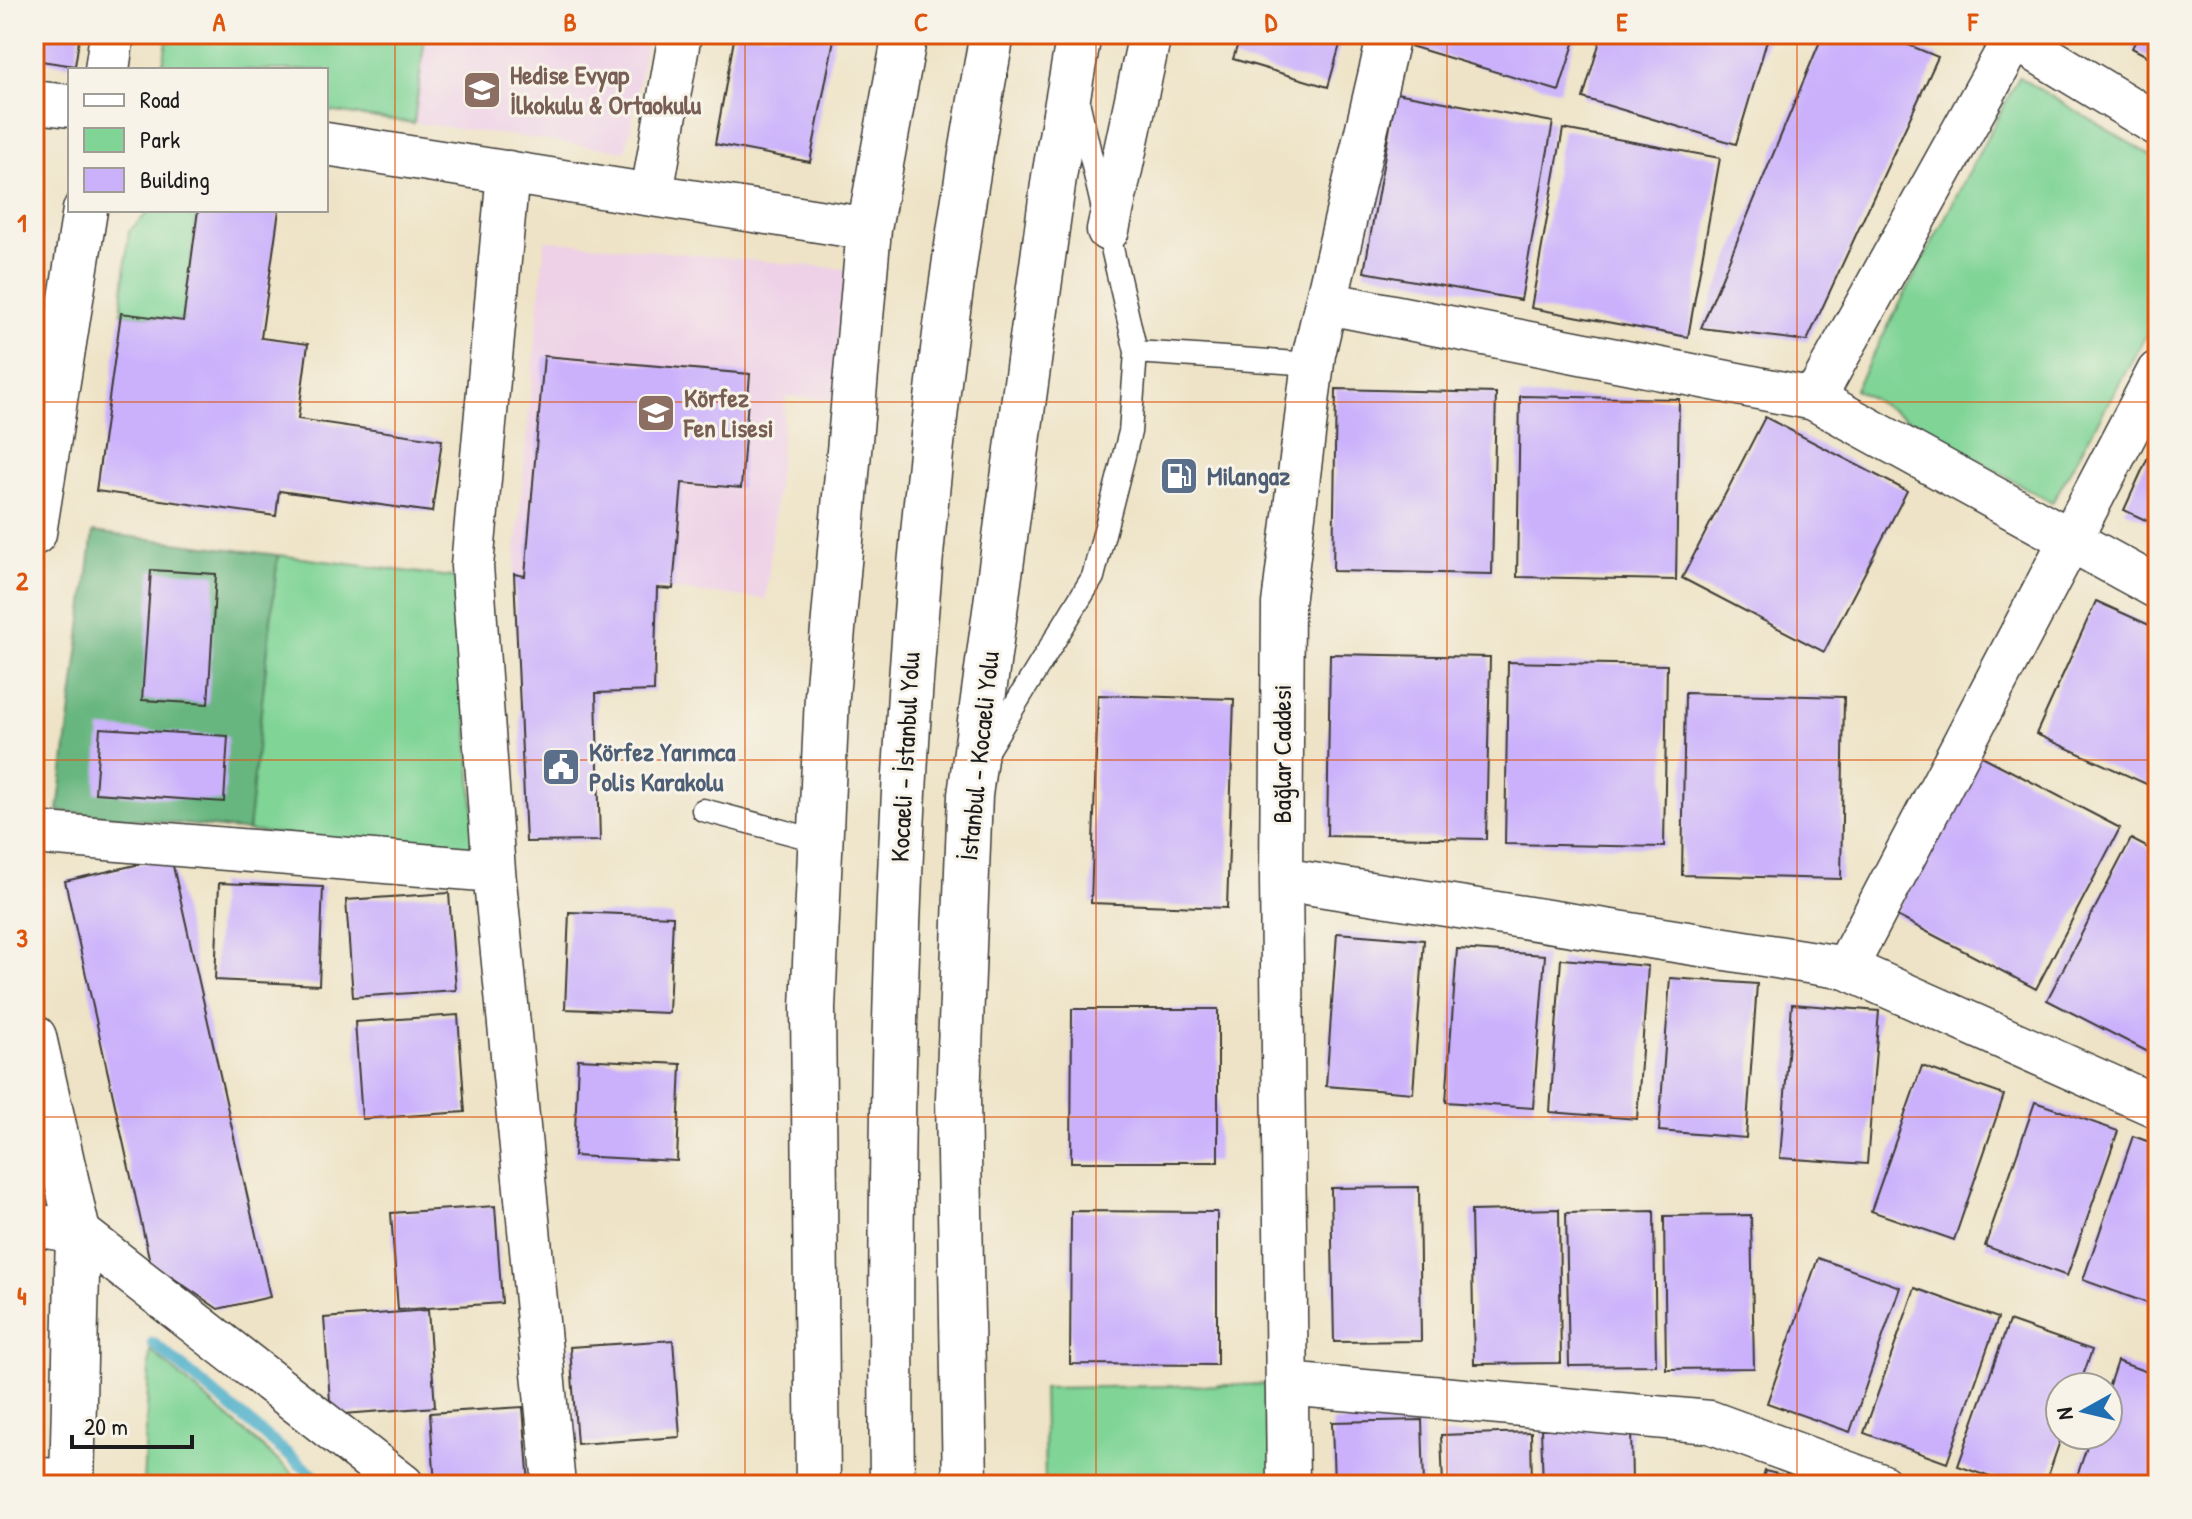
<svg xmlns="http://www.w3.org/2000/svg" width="2192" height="1519" viewBox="0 0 2192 1519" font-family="'Patrick Hand',sans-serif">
  <rect width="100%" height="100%" fill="#f7f3e8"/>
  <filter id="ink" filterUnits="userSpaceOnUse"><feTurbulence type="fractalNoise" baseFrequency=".0125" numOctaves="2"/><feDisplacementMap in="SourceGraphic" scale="16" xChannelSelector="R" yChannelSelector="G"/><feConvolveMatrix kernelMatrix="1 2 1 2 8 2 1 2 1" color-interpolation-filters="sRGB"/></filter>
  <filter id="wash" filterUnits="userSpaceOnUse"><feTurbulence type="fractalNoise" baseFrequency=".006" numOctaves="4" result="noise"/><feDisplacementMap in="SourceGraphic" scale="32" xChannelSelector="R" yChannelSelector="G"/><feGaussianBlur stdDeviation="1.8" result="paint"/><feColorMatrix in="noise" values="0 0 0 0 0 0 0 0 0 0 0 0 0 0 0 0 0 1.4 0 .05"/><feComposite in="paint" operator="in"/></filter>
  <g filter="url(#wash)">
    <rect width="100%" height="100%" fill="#eee3c6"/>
    <path fill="#eed0e7" d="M168,34H648L626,151L326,111V70H162Z
      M545,240L852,270L839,400L786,396L766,599L514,574Z"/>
    <path fill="#7fd496" stroke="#4e7859" stroke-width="2" d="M168,34L425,36L414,123L326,111V70H162Z
      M2019,77L2158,160V314L2052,503L1855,389Z
      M151,210H198L183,321L121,313L129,231Z
      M278,555L458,578L476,852L248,831Z
      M150,1350L306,1485H143Z
      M1287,1384L1288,1485H1045L1043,1388Z"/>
    <path fill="#67b67f" stroke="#42694e" stroke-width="2" d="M93,532L278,555L248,831L58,811Z"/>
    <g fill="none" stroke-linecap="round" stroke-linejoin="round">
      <path stroke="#49aec9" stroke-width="12" d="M153,1343L325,1485"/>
    </g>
    <g id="blocks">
      <path fill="#cbb1fc" d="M34,34H80L75,66L34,60Z
        M735,34H835L810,162L715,144Z
        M1241,34H1343L1328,87L1233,59Z
        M1410,34H1577L1559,91L1407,45Z
        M1602,34H1769L1736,144L1583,98Z
        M1823,34H1882L1938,57L1807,341L1701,328Z
        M2139,34H2158V62L2132,48Z
        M1396,93L1553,122L1521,300L1364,272Z
        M1563,129L1720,158L1688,337L1531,308Z
        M198,210H279L261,338L308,344L298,419L442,440L432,512L279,491L276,516L96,491L121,313L183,321Z
        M544,356L750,374L741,488L682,483L673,589L657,588L654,691L596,693L600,841L526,842L514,574L525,576Z
        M1336,389L1496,393L1492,574L1333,571Z
        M1520,396L1679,399L1676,580L1517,577Z
        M1765,417L1907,491L1824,652L1682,578Z
        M2158,435V526L2124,510Z
        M151,570L216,574L208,704L142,700Z
        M2096,601L2158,629V782L2155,788L2036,734Z
        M1330,654L1490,657L1486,839L1327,836Z
        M1508,662L1667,665L1664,847L1505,844Z
        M1685,693L1844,697L1841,879L1682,875Z
        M1098,695L1234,699L1227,908L1091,903Z
        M100,728L228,736L224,802L95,793Z
        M1978,754L2120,828L2036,989L1895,915Z
        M2131,839L2158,853V1057L2047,1000Z
        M171,857L270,1297L218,1309L150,1262L65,881Z
        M219,883L323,887L319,985L215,980Z
        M449,893L456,990L353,997L346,900Z
        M569,912L673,916L669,1013L565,1009Z
        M1337,933L1424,940L1413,1093L1326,1086Z
        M1457,949L1545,955L1533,1108L1446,1102Z
        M1561,959L1648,966L1637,1119L1550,1112Z
        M1670,978L1757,984L1746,1138L1659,1131Z
        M1792,1004L1879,1011L1867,1164L1780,1158Z
        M1072,1009H1218V1162H1071Z
        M458,1015L465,1112L362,1119L355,1022Z
        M578,1059L681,1064L677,1161L574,1156Z
        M1922,1066L2004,1095L1954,1240L1871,1211Z
        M2035,1102L2118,1131L2067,1276L1985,1246Z
        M2133,1136L2158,1145V1307L2083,1280Z
        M1419,1187L1421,1341L1334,1342L1331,1188Z
        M495,1206L502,1303L398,1310L391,1213Z
        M1559,1209L1561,1363L1474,1364L1471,1211Z
        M1071,1211L1217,1212V1365L1070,1364Z
        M1654,1211L1656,1365L1569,1366L1566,1213Z
        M1751,1215L1754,1368L1666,1369L1664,1216Z
        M1818,1258L1900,1287L1850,1432L1767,1403Z
        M1915,1288L1998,1318L1947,1463L1864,1433Z
        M428,1310L435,1407L331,1415L324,1318Z
        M2009,1321L2092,1350L2079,1387H2060L2062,1435L2045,1485H2013L1958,1466Z
        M673,1340L680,1437L577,1444L570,1347Z
        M2117,1361L2158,1376V1485H2074L2091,1435H2108V1388Z
        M523,1407L529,1485H435L430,1413Z
        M1422,1420L1424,1485H1334L1332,1422Z
        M1631,1426L1632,1485H1543L1541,1429Z
        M1531,1432L1532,1485H1443L1441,1435Z
        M1765,1471L1818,1484V1485H1761Z"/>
    </g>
  </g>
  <g filter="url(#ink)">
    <use href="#blocks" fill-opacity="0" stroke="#3c3a36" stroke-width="2"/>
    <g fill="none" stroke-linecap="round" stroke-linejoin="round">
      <defs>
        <path id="service" d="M1136,352L1312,364
          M988,749L1093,577L1130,432L1136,352L1078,101
          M703,810L820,841"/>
        <path id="minor" d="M2008,34L2158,125
          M34,102L70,106
          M326,144L869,229
          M508,172L472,566L494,871L554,1485
          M652,193L680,34
          M1108,230L1150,34
          M1327,303L1814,399L2158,588
          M1814,399L2015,37
          M34,833L494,871
          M1281,879L1846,968L2158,1107
          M1846,968L2158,372
          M34,1225L78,1232L403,1485
          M1287,1384L1710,1422L1881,1485
          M34,1479L72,1480
          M1288,1485L1281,879L1283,604L1314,354L1389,34"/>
        <path id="secondary" d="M107,70L112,34
          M34,533L85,210
          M34,1037L78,1232L72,1485
          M818,1485L813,1008L827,696L869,229L905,34"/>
        <path id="trunk" d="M892,1485C887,994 901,518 992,34
          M965,1485L958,1099L970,795L1054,177L1079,34"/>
      </defs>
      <use href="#service" stroke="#3c3a36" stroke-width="25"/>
      <use href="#minor" stroke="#3c3a36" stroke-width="45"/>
      <use href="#secondary" stroke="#3c3a36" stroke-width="47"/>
      <use href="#trunk" stroke="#3c3a36" stroke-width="47"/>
      <use href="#service" stroke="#fff" stroke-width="22"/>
      <use href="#minor" stroke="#fff" stroke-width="42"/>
      <use href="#secondary" stroke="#fff" stroke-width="44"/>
      <use href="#trunk" stroke="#fff" stroke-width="44"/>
    </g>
  </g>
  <path fill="none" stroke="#de560d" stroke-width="2" stroke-opacity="0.55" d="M395,34V1485M745,34V1485M1096,34V1485M1447,34V1485M1797,34V1485M34,402H2158M34,760H2158M34,1117H2158"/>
  <defs>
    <symbol id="school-square" viewBox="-11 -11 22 22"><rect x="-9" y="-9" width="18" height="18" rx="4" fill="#8d6e63" stroke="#f7f3e8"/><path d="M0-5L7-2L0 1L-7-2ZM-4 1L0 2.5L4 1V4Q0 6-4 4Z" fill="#fff"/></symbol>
    <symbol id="fuel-square" viewBox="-11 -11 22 22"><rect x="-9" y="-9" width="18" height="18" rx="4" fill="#5c6f8a" stroke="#f7f3e8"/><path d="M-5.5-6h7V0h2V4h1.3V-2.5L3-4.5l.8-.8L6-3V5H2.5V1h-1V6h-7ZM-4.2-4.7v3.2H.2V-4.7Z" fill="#fff"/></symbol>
    <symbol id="civic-square" viewBox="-11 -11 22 22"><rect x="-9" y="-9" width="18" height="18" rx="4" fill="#5c6f8a" stroke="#f7f3e8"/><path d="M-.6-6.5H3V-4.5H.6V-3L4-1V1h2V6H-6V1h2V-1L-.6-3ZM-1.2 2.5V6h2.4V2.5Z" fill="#fff"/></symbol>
  </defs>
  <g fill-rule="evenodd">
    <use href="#school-square" x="460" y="68" width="44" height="44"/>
    <use href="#school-square" x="634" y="391" width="44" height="44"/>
    <use href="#fuel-square" x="1157" y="454" width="44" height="44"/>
    <use href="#civic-square" x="539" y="745" width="44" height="44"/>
  </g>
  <g text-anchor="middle" stroke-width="6" stroke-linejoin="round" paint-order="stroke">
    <g font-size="26" font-weight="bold" fill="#785e54" stroke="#f7f3e8" text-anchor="start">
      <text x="510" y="84">Hedise Evyap<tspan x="510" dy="30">İlkokulu &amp; Ortaokulu</tspan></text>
      <text x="684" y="407">Körfez<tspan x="684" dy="30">Fen Lisesi</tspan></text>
    </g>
    <g font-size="26" font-weight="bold" fill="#4e5e75" stroke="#f7f3e8" text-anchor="start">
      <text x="1207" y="485">Milangaz</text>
      <text x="589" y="761">Körfez Yarımca<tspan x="589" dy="30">Polis Karakolu</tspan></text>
    </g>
    <g font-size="26" fill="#1c1c1c" stroke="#f7f3e8">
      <text transform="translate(1282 754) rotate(-90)" y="9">Bağlar Caddesi</text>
      <text transform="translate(979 756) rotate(-84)" y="9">İstanbul - Kocaeli Yolu</text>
      <text transform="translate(905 757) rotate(-87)" y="9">Kocaeli - İstanbul Yolu</text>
    </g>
  </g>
  <rect width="2192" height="1519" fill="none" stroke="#f7f3e8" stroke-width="88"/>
  <rect x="68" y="68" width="260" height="144" fill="#f7f3e8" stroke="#9f9d96" stroke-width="2"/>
  <rect x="84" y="94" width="40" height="12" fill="#ffffff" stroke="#9f9d96" stroke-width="2"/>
  <text x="140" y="108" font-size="24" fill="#1c1c1c">Road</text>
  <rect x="84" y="128" width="40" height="24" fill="#7fd496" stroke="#9f9d96" stroke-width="2"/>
  <text x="140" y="148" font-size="24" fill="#1c1c1c">Park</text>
  <rect x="84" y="168" width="40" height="24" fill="#cbb1fc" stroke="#9f9d96" stroke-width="2"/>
  <text x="140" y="188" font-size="24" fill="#1c1c1c">Building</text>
  <g transform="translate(2084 1411) rotate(262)"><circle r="38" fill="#f7f3e8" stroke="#9f9d96" stroke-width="2"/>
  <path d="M0-6L14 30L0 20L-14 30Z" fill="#1f6fb2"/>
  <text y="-12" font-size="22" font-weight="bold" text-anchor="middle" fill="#1c1c1c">N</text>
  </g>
  <path d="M72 1435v12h120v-12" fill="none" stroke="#1c1c1c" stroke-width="4"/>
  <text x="84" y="1435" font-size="24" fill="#1c1c1c" stroke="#f7f3e8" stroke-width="6" paint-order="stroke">20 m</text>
  <rect x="44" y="44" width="2104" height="1431" fill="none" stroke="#de560d" stroke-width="3"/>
  <g font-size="26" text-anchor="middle" font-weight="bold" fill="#de560d">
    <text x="219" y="31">A</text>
    <text x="570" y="31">B</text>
    <text x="921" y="31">C</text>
    <text x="1271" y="31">D</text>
    <text x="1622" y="31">E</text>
    <text x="1973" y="31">F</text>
    <text x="22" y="232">1</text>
    <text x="22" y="590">2</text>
    <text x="22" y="947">3</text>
    <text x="22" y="1305">4</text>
  </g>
</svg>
